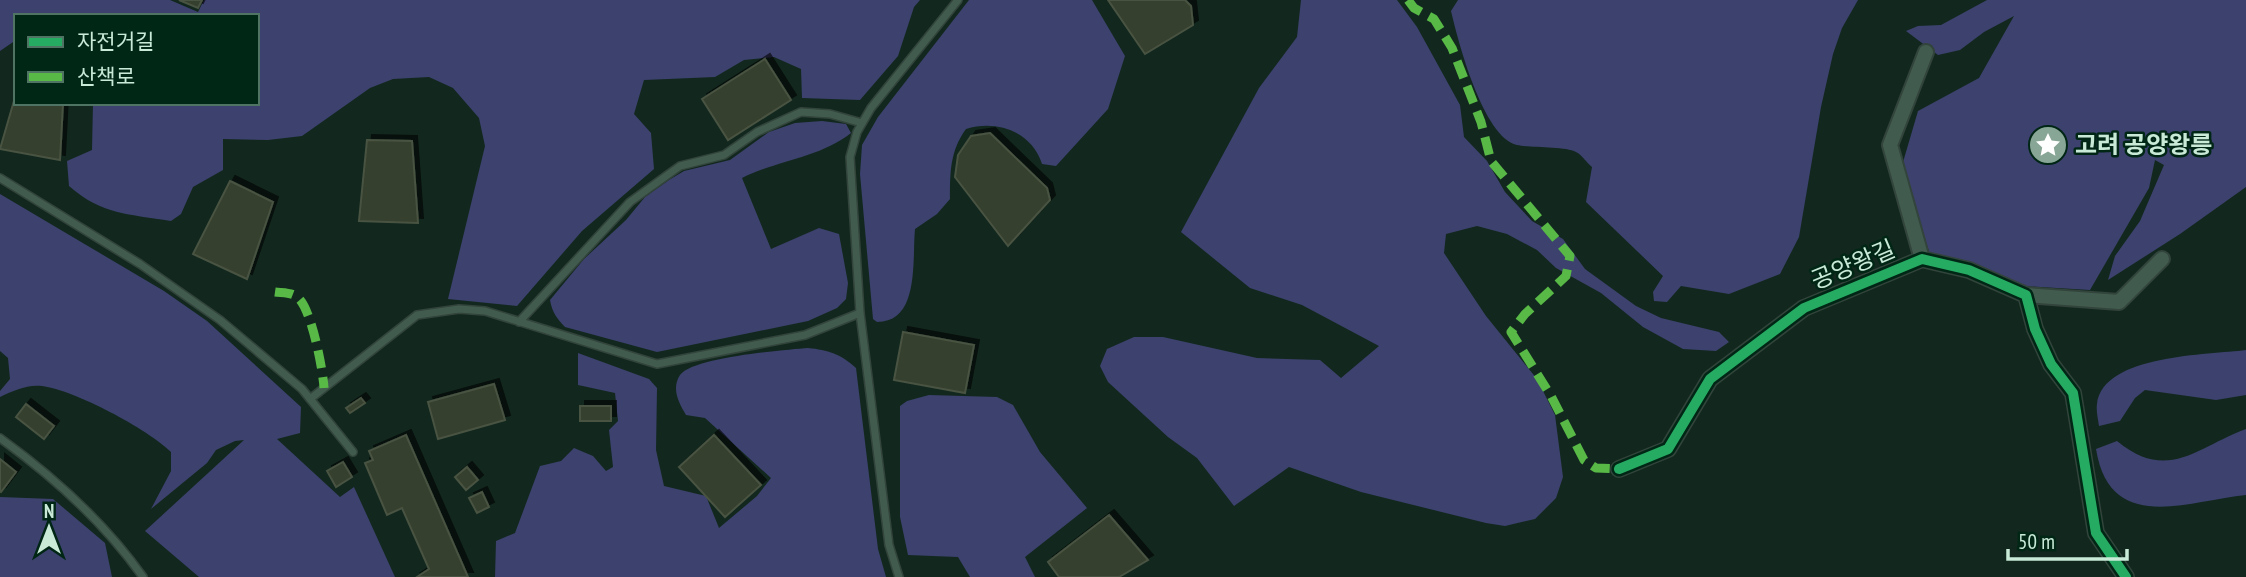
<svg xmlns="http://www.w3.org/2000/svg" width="2246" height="577" viewBox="0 0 2246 577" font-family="'PT Sans Narrow','Noto Sans KR',sans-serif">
  <defs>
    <filter id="shadow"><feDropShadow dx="5" dy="-5" stdDeviation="0" flood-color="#0009"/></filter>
  </defs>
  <rect width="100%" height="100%" fill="#12281e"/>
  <path fill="#3d416e" d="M0,0H170L198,12L204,0H920L914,7L898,56L860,100L802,98L801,69L774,57L744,60L715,77L644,80L634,114L651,133L654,169L582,231L517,306L448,299L485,146L479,118L453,88L429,77L393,79L370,88L302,136L268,140L223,139V170L193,187L181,214L171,221C129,214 102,215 69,186L67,161L92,150L93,103H257V16H16V40L0,51Z
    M969,0H1092L1125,56L1108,109L1056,166L1042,164C1032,132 997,119 966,129C950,151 950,172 950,199L937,214L915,229C912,260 920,322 877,322L873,319L860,174L862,145L878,117Z
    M1301,0H1397L1417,27L1460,105L1464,137L1487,161L1505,192L1532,221L1563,239L1585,269L1636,306L1661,318L1719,332L1729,342L1716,351L1683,349L1643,327L1601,293L1556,268L1537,250L1507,234L1477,226L1446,234L1444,253L1486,316L1537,379L1555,415L1563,477L1556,498L1535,519L1505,526L1486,523L1361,492L1289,467L1234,506L1197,458L1168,437L1108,382L1100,366L1107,349L1134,337H1163L1257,358L1320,360L1341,378L1379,346L1302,305L1250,288L1181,232L1259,88L1297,37Z
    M1458,0H1858L1842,28L1833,54L1821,107L1799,237L1780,274L1729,294L1681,286L1667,302L1654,301L1653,292L1663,276L1586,202L1592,167C1587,163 1582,155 1576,152C1565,146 1531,148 1517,145C1483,137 1458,41 1451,11Z
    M1987,0H2246V187L2180,234L2108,280L2115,256L2140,221L2164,165L2155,160L2149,188L2090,290L2007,285L1931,257L1901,169L1918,111L1979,78L2014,16L1984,32L1960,50L1938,55L1906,31L1918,26L1941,25Z
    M822,121L846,124L851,133C819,158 778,160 742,178L771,249L819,228L839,234L848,283L846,299L837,308L808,321L657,352L565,327C557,319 552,312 550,300L584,259L626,220L645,197L669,180L684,171L730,160L769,132L795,123Z
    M0,194L164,291L207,321L301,407L300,433L277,439L340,497L354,487L395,577H199L145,531L244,440L235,441L216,450L207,463L151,509L171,471V452C148,429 74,390 42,386C28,384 12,391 0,397V391L10,379L8,358L0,351Z
    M808,348C828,350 841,354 856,368L878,549L886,577H495L496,541L515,533L540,466L561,461L574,448L593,456L606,471L613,467L609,430L618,421L615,393L578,385V353L649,379L657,388L656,450L664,486L706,496L719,528L757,496L771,478L705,418L686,415C679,403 671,389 680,375C693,357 784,350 808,348Z
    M2246,350V395L2216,400L2145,390L2135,398L2120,421L2099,426C2098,419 2096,411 2097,404C2103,354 2209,355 2246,350Z
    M929,395L997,397L1013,405L1040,452L1087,508L1025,557L1035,577H970L958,557L908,555L900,517V406L907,401Z
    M2246,429V495C2187,501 2110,535 2096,449L2117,441C2168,483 2197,447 2246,429Z
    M0,497L53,499L105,543L112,577H0Z"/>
  <path fill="#363f2d" stroke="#495342" stroke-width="2" filter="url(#shadow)" d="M179,0H202L198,8Z
    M1108,0H1185L1191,6L1193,25L1145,54Z
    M765,59L791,100L728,140L702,99Z
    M16,94V103H63L60,160L0,149Z
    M990,133L1047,188L1050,200L1008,246L955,177L958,155L971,136Z
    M367,140L412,141L418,223L359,221Z
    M230,181L273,202L247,279L193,254Z
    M903,332L974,345L965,393L894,380Z
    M494,384L505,420L438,439L428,402Z
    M361,398L365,403L350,413L346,408Z
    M26,404L54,426L44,439L16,417Z
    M580,406H611V421H580Z
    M406,435L468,577H417L429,569L402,508L387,515L365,463L373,460L369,451Z
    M714,435L761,485L725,517L679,467Z
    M0,459L16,472L1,492L0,491Z
    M343,462L352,477L336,487L327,471Z
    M467,467L478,480L466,490L455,477Z
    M482,492L489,507L477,513L469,498Z
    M1109,515L1148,560L1119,577H1059L1048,562Z"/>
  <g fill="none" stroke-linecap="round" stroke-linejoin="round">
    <defs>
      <path id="service" d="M0,178L140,264L220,320L302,389L353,452
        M519,322L630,202L680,166L724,155L757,132L801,112L830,114L862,123
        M310,399L417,315L459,309L485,311L657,364L805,335L860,313
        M0,438C54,477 104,522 143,577
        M899,577L889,545L860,313L850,157L857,132L871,108L958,0"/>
      <path id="minor" d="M1922,259L1890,145L1926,52
        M2026,295L2119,302L2162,259
        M1619,469L1668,449L1710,379L1804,308L1922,259L1969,270L2026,295L2035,329L2051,364L2073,393L2096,533L2126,577"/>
    </defs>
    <use href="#service" stroke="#32443b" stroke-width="10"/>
    <use href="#minor" stroke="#32443b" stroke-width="18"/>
    <use href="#service" stroke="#425b4f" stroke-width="7"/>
    <use href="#minor" stroke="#425b4f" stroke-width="14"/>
    <path stroke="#58b947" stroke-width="9" stroke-dasharray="18 9" stroke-linecap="butt" d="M1408,0L1414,8L1434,19L1452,48L1481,122L1491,161L1570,256L1566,276L1525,314L1511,332L1551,396L1584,460L1596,468L1619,469
      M275,292C282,293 291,292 297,297C311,306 323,370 324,388"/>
    <defs>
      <path id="cycleway" d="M1619,469L1668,449L1710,379L1804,308L1922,259L1969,270L2026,295L2035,329L2051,364L2073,393L2096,533L2126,577"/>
    </defs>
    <use href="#cycleway" stroke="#002616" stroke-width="15"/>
    <use href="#cycleway" stroke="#26ab63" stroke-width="10"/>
  </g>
  <defs>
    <symbol id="sight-disc" viewBox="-11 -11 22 22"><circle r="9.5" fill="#88a696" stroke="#002616"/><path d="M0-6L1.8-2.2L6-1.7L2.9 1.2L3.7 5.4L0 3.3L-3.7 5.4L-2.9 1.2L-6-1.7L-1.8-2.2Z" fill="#fff"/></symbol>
  </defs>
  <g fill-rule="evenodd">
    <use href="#sight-disc" x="2026" y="123" width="44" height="44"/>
  </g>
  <g text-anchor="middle" stroke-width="5" stroke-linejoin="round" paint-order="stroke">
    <g font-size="24" font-weight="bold" fill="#c8ead7" stroke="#002616" text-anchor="start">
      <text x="2075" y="153">고려 공양왕릉</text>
    </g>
    <g font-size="24" fill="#c8ead7" stroke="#002616">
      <text transform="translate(1853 265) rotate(-23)" y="8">공양왕길</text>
    </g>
  </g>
  <rect x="14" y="14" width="245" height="91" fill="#002616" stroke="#507463" stroke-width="2"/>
  <rect x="28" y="37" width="35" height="10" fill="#26ab63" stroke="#507463" stroke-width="2"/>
  <text x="77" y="49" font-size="21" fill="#c8ead7">자전거길</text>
  <rect x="28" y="72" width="35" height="10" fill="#58b947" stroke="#507463" stroke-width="2"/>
  <text x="77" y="84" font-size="21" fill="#c8ead7">산책로</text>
  <g transform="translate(49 528)" stroke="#002616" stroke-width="5" paint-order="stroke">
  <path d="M0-5L12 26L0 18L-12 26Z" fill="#c8ead7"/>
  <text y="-10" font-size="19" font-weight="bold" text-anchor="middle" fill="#c8ead7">N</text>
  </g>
  <path d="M2008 549v10h119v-10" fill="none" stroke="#c8ead7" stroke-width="3.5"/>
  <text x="2018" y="549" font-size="21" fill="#c8ead7" stroke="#002616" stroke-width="5" paint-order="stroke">50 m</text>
</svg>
